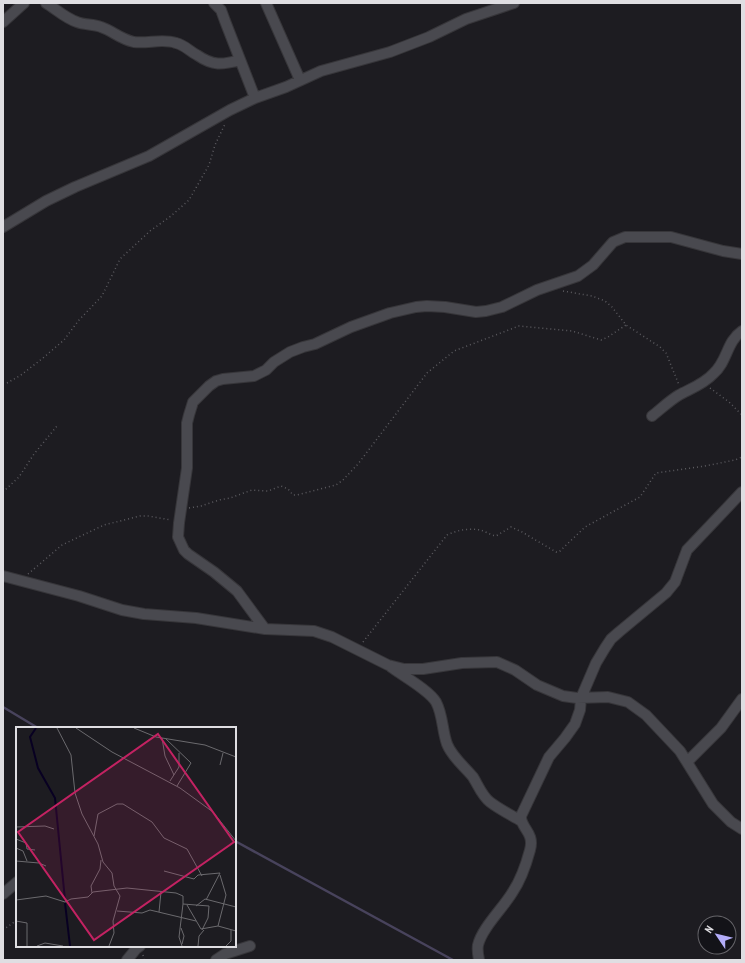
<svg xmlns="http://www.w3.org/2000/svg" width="745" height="963" viewBox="0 0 745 963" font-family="'PT Sans Narrow',sans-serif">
  <rect width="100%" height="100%" fill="#1d1c21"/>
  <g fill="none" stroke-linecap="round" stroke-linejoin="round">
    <path stroke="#48435c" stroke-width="2.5" d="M3,707L38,728
      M235,841L453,960"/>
    <defs>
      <path id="minor" d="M46,3C56,9 65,18 77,22C84,25 93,24 101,27C113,31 120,39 134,42C148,44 162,38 176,43C185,45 189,51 197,55C213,66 222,65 240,60
        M214,3L221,10L225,21L255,98
        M266,3L300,80
        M3,22L24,3
        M3,227L46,201L75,187L149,156L230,110L255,98L286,87L321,71L390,52L429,37L466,19L514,3
        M652,416C661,409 669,401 679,395C690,389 704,384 713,374C728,361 726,342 742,331
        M3,576L79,596L122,610L144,614L196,618L265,629L314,631L332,637L388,665L404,669H423L462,663L497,662L515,670L537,685L563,696L577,698L608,697L628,702L646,715L680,751L713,804L731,822L742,829
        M265,629L237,591L214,572L188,554L184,550L178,537L179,523L187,468V423L189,415L193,402L209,386L216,381L223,379L254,376L266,370L274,362L290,352L303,347L315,344L351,327L390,313L416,307L427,306L445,307L476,312L486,311L502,307L537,290L578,276L593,265L613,242L625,237H671L723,251L742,254
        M391,667C403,676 429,690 436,702C443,715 442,730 447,744C452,757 464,766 473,777C478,785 482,796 490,802C499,809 511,815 521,821
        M687,762L721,728L742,699
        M3,894L17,882
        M127,960L136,949L140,946
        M216,960L225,954L250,946
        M479,960C478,955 477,950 478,945C482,928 503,908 512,893C521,880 526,865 530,850C535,832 520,828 521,816L549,757L565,738L575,724L580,710L581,698L596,663L605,648L611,639L619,632L666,593L675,582L687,550L742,492"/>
    </defs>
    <use href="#minor" stroke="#37363a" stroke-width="12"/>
    <path stroke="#5c5b60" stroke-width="1.5" stroke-dasharray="1 3" stroke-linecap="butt" d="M563,291L592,296L605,301L612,307L626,325L660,347L666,353L679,385
      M3,383H7L21,375L43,358L64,340L79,320L102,296L120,259L150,231L171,216L189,200L209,165L215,145L225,124
      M710,388L729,402L742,415
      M3,492L19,477L34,454L57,426
      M189,508L201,506L219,500L230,498L252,490L268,491L281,486L288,489L293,495H297L336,485L343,480L358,464L427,373L454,351L519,326L572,331L601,340L608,337L626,325
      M28,574L62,545L104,525L140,516H148L171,520
      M363,642L447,535C457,530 469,528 480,530C485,531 490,535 496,536L511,527L522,532L556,552H559L585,527L640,497L656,473L705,466L735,460L742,457
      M3,930L17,920
      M143,955L144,960"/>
    <use href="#minor" stroke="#49494f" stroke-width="10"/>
  </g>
  <g transform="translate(16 727)">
    <rect width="220" height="220" fill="#1d1c21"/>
    <path fill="none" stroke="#080022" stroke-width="2" d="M20,1L14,10L22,41L39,71L49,173M49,176L54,219"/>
    <path fill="none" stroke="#6b6a6e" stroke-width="1" d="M41,1L55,28L59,66L66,87L82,117L87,135L96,146L98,159L104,169L97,194L98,206L93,219M60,1L96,25L164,61L197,85L220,114M118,1L140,10L189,18L220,30M146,11L149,29L158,48M150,12L175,36L161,59M204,38L207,26M154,54L163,40V26M0,100L29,99L38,102M78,109L82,87L101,77H107L136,95L148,111L171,122L186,149M0,112L10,116L11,122L19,123M0,121L7,124L11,134M0,134L23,136L30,139M148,144L178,152L182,148L204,146L190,173M76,166L75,159L84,142L85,133M0,173L30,169L49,175L55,172L72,170L77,165L111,161L160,166L167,169V177L193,179M171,178L185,202L202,199L220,204M180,179L189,172L220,180M101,184L126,186L134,183L180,194M143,185L145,165M0,194L11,196V219M202,199L210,168L204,148M165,201L168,209L166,217M186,203L192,191L193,179M21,219L29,216L47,219M166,219L163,210L167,177M182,219L183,209L188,203M210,219L215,214V203"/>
    <path fill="#c32262" fill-opacity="0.15" stroke="#c32262" stroke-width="2" d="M142,7L218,115L78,213L2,105Z"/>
    <rect width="220" height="220" fill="none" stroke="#dfdee2" stroke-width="2"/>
  </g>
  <rect width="745" height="963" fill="none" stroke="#dfdee2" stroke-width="8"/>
  <g transform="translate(717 935) rotate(305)"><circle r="19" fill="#131318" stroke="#656469"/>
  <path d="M0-3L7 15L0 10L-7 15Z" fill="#b3adf9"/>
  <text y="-6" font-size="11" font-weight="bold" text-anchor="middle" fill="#dfdee2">N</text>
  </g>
</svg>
